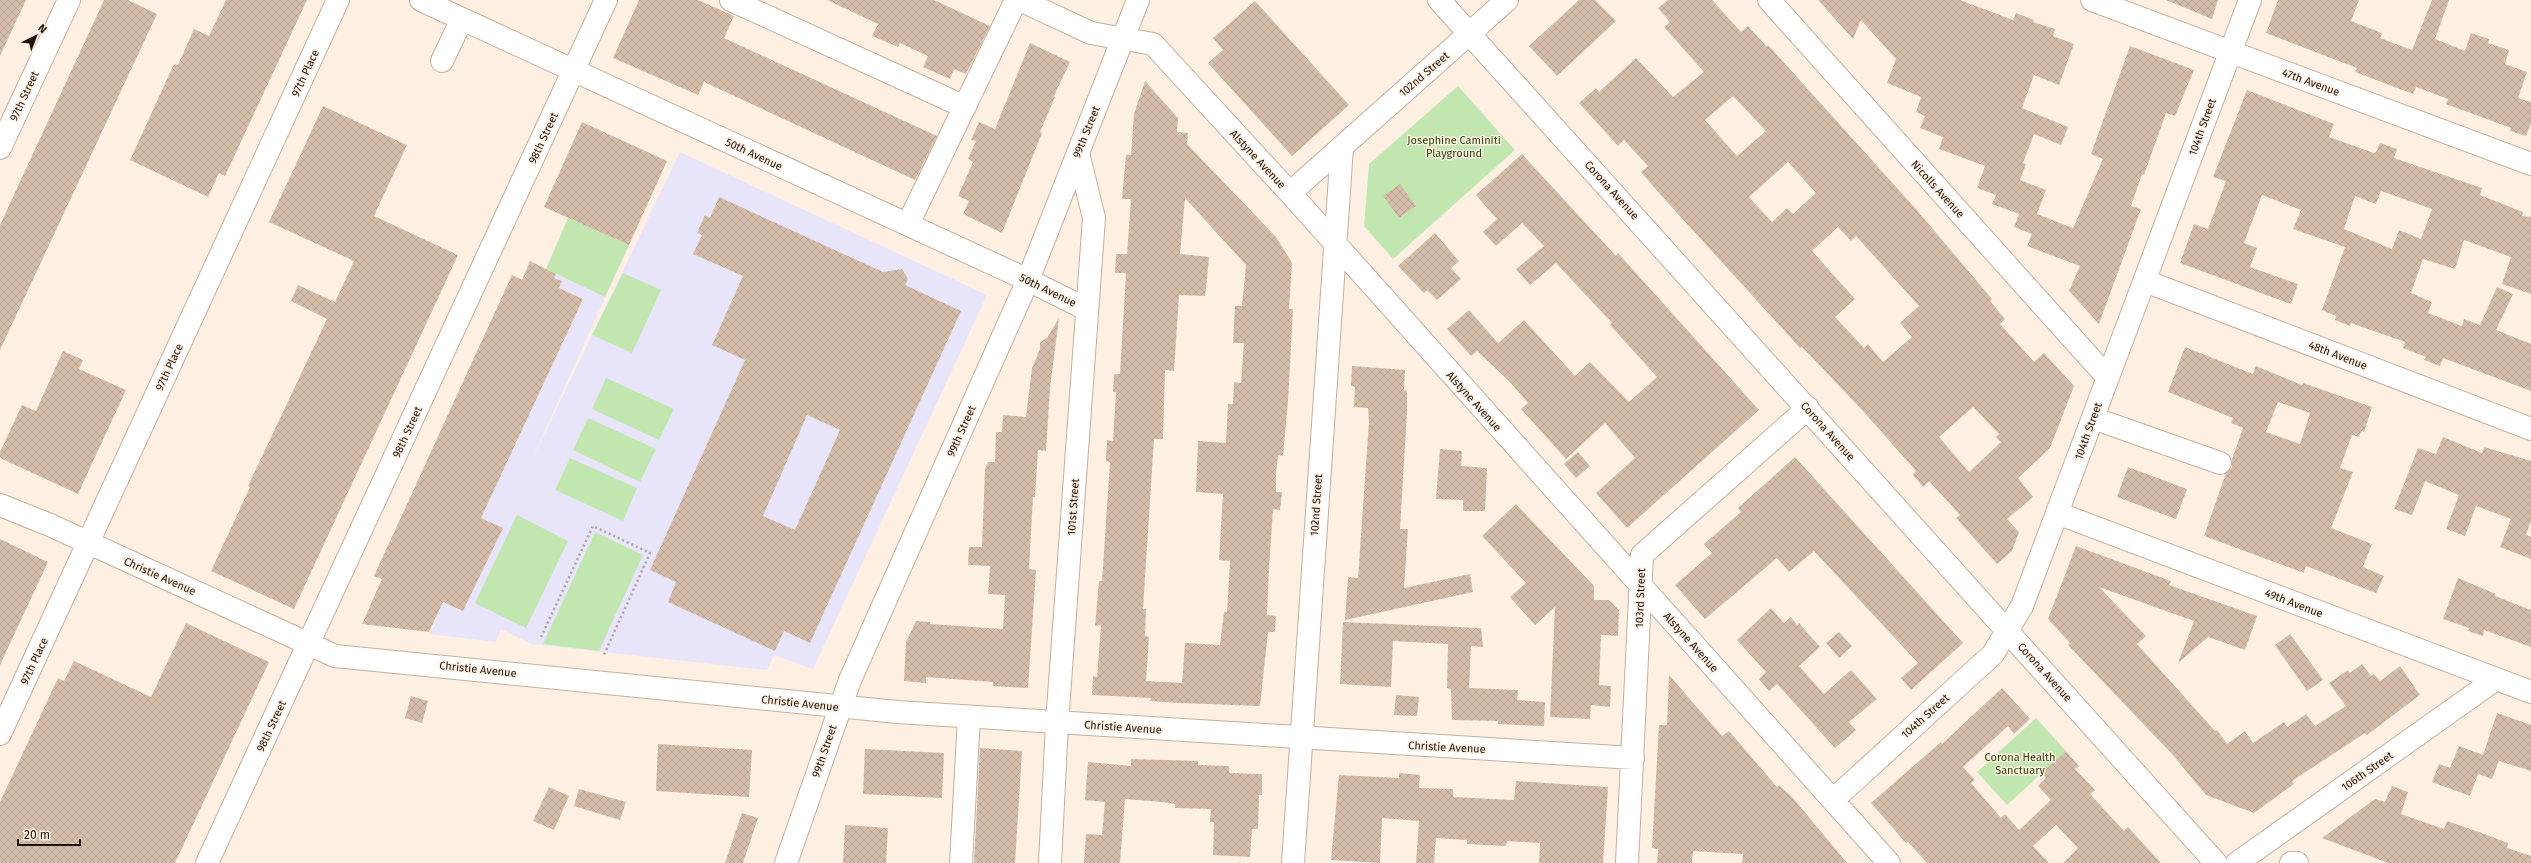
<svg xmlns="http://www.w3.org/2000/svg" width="2531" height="863" viewBox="0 0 2531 863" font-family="'Fira Sans',sans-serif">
  <defs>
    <pattern id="building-cross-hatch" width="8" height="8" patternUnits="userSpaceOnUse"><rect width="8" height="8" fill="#d5bea9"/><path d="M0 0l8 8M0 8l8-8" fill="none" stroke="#b6a290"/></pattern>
  </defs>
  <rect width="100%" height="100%" fill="#feefe3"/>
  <path fill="#e8e5fb" d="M680,152L987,295L813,669L774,655L767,670L531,644L501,629L496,642L430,634L443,602L463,611L502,528L481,518L583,299L559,288L562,281L554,278L556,273L546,269L629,245L529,466Z"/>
  <path fill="#c2e6af" d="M1458,86L1515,150L1393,259L1364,226L1369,164Z
    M568,218L629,245L605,297L546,269Z
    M623,273L661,290L632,353L592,335Z
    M606,378L674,409L659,440L592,409Z
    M588,418L656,449L640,482L573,450Z
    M570,458L637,488L623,521L555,490Z
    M517,515L568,541L526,628L475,603Z
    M595,532L643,555L599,651L543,644Z
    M2036,718L2066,751L2007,805L1977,772Z"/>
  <path fill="url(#building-cross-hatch)" fill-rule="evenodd" d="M0,0H26L0,56Z
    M104,0H128L157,14L0,350V225Z
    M226,0H307L225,176L219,173L208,197L130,160L174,64L178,65L194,29L209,36Z
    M639,0H698L734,16L724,38L937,136L915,180L704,82L698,95L613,58Z
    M827,0H934L990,26L966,74L954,69L950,79L923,67L928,56L900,43L898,47L872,36L878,24Z
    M1579,0H1595L1616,21L1557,76L1529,46Z
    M1668,0H1712L1741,32L1748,26L1767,47L1768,45L1915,208L1992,299L1990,301L2005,319L2000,324L2034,362L2044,353L2074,386L2050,448L2018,478L2033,497L2007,519L2019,532L2012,551L1997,564L1956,518L1960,515L1929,481L1923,487L1913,475L1916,471L1863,411L1802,347L1800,348L1659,193L1641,172L1648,166L1624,140L1618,146L1579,103L1596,88L1599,92L1636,58L1673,97L1704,72L1664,27L1670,22L1658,8ZM1733,96L1766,131L1737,156L1705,120ZM1788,162L1816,193L1793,214L1787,208L1772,222L1749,197ZM1838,227L1851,241L1856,236L1919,306L1900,323L1912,337L1883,362L1868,344L1864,348L1835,317L1855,299L1812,251ZM1973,407L1999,434L1996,437L2001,442L1969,472L1939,437Z
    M1818,0H1960L2013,20L2016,13L2034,20L2033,22L2055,29L2053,36L2074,44L2059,85L2034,75L2022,108L2068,127L2061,145L2034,134L2023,163L2026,164L2020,180L2046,190L2037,214L2073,228L2103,159L2091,154L2130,46L2194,70L2175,116L2166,113L2144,175L2142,174L2131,206L2141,209L2099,324L2069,291L2080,266L2027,246L2032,234L2014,227L2019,214L1992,204L1996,195L1977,188L1985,166L1939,149L1943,137L1920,128L1925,116L1916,112L1921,97L1887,83L1896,59L1861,20L1853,39Z
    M2166,0H2218L2212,19Z
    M2278,0H2359L2351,21L2382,33L2380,38L2412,50L2432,0H2449L2435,39L2465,51L2471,33L2489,39L2488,43L2509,50L2505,64L2527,72L2518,98L2531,102V123L2526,136L2510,131L2511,128L2446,104L2448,99L2416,87L2413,94L2355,72L2357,68L2266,33Z
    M1255,1L1349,105L1292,156L1208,63L1223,50L1213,38Z
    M1030,43L1070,62L1054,96L1055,97L1040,132L1042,133L1002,233L963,214L969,201L958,196L973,162L968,159L976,141L971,140L979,122L995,129Z
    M1145,81L1178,118L1177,132L1188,133L1187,144L1276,237L1292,263L1289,309H1293L1288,402L1283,456L1278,455L1276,474V492H1282L1280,510L1273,509L1269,568L1267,615L1276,616L1275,632H1268L1260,706L1179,703L1150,701L1151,698L1092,695L1093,676L1097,677L1101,625L1095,626L1099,581H1102L1110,462L1106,461L1107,440L1113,441L1116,392H1113L1114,374H1120L1126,273H1115L1116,254H1127L1131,199H1122L1126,155H1131L1134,114ZM1185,198L1246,265L1242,306H1235L1233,343H1244L1241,383L1234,382L1233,404H1228L1226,443L1198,441L1197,467L1196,492L1223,494L1219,560L1230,561L1227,612H1224L1220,645L1185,643L1182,683L1146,681L1149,637L1145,636L1146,609H1143L1154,439H1163L1165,370L1174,371L1179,295L1205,296L1207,279L1209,257L1180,254Z
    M2247,90L2334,124L2329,137L2374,153L2376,152L2380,143L2397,149L2394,158L2482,188L2480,195L2523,212L2522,216L2531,217V294L2502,284L2511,257L2464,240L2455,269L2423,259L2411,293L2432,302L2428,313L2462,326L2464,319L2480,325L2497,287L2513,294L2496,330L2531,344V391L2443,358L2440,366L2424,360L2426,357L2403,348L2405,342L2351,323L2350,326L2335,320L2336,316L2322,310L2345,247L2293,229L2301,210L2262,195L2244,243L2257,248L2250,267L2298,284L2291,304L2180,263L2194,224L2208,229L2226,181L2213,177ZM2381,191L2432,209L2421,239L2399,230L2392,249L2344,229L2355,196L2376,204Z
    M323,106L407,145L374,216L458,255L294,609L211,571L250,487L248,486L327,319L291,301L298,285L335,302L354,261L269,222Z
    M582,122L667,161L629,245L544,207Z
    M1522,154L1616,256L1618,253L1759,410L1627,528L1596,493L1635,458L1605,423L1566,459L1521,409L1528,403L1509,381L1477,351L1471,356L1447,329L1469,310L1498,343L1524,320L1575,376L1590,362L1629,402L1657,377L1610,325L1612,323L1556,263L1530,285L1516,269L1544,246L1522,223L1496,246L1483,232L1497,219L1476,195Z
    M1400,184L1416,206L1399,218L1383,196Z
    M719,197L883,272L902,269L908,279L905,285L961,311L810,643L784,631L775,651L668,602L676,582L650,570L745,360L712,345L743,276L693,254L702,235L697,233L705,215L710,218ZM807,415L840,430L795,530L763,516Z
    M1435,233L1459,261L1451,268L1461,279L1437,300L1427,290L1424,293L1398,266Z
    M530,261L556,274L554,278L562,281L559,288L583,299L481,518L503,528L463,611L443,602L429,632L362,624L382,579L374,576L512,275L522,280Z
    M1059,318L1050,388L1046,451L1038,450L1035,497H1033L1029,569L1036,570L1028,688L993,686V682L926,677V683L904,681L906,642L916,621L930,622V624L1003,629L1005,595L988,594L990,566L968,565L969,547H982L985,469L988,462H995L996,432H1002L1003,415L1026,417L1032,368L1040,349V342L1047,338Z
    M2185,347L2253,374L2256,366L2302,385L2303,383L2372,407L2364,432L2361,431L2359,437L2352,435L2340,468L2353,472L2331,528L2372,544L2363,567L2384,576L2376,593L2306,566L2304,573L2204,536L2226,473L2232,468V459L2243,428L2231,423L2233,418L2168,392ZM2278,402L2310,413L2300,444L2266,432Z
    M63,351L83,360L79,369L126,390L78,494L0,458V452L22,405L36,411Z
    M1352,366L1405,370L1404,390L1407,391V412L1400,529H1408L1404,588L1470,574L1473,592L1345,620L1348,577L1358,578L1369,422L1368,408L1354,407L1355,387L1351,386Z
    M2443,437L2482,453L2484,447L2531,461V521L2526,535L2531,537V559L2500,547L2511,519L2476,506L2465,536L2446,529L2459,495L2425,481L2412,515L2394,509L2418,448L2436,454Z
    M1440,449L1462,451L1461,466L1487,468L1485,511H1463V500L1436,499Z
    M1578,452L1590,466L1576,478L1564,464Z
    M1795,457L1963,643L1911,690L1901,678L1918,663L1814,551L1789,572L1777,558L1705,619L1675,585L1712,553L1704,544L1741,512L1738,508Z
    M2128,467L2187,489L2176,519L2117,497Z
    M1516,504L1594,586V600H1609L1619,610L1618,636L1601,635L1599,685L1611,686L1610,707L1591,705L1590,719L1550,717L1555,607L1535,625L1510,597L1526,583L1482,536Z
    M0,539L48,562L0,665Z
    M2076,546L2171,581L2169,585L2257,616L2245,650L2208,637L2178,663L2194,621L2099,587L2146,636L2137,644L2215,731L2217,730L2227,744L2245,731L2253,743L2284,722L2287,727L2306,714L2315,726L2346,706L2329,683L2348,670L2350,673L2362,664L2371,676L2374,674L2380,681L2400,666L2420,695L2367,735L2365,733L2292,781L2294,784L2254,813L2206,795L2172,754L2068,645L2070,643L2048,619Z
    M2458,578L2496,594L2495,596L2531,610V647L2484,630L2483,636L2468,631L2469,628L2443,619Z
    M1771,608L1784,623L1791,617L1797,625L1799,623L1820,647L1799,666L1824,694L1851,670L1877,699L1849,722L1856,730L1835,748L1777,684L1769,691L1759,679L1766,672L1737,640Z
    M1343,622L1481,628L1483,647L1471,646L1469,688L1518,690L1517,700L1545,702L1544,726L1498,724V721L1452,720L1451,689L1447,688L1448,644L1393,641L1391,687L1340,684Z
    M186,623L269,662L175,863H0V802L58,678L64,681L74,661L151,697Z
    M1839,632L1852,646L1839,658L1826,643Z
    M2290,634L2323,680L2307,691L2275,645Z
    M1669,675L1722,736L1729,731L1777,787L1779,785L1793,798L1847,863H1742L1743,854L1693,851L1692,863H1657L1658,849L1652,848L1659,725H1667Z
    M2002,688L2030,719L2014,734L2008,726L1963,767L1975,780L1971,783L2001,818L2005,814L2019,830L2051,800L2038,786L2046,778L2042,773L2066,751L2079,766L2075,769L2095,790L2090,794L2124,831L2128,827L2161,863H2063L2078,848L2056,825L2033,846L2049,863H1927L1908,842L1906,843L1871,803L1941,742L1942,744Z
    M1396,695L1419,697L1417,716L1394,715Z
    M411,696L428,701L422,723L405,718Z
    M2497,713L2531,725V771L2499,761L2492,779L2478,774L2470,796L2432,782L2439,764L2450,768L2459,746L2483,755Z
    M658,744L752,750L749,797L656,791Z
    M980,748L1022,751L1015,863H974Z
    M865,749L944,753L942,798L863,794Z
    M1131,759L1198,761V765L1229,766V773L1262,774V795H1259L1258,829H1252L1250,857L1213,855L1214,822H1210L1211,809L1175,808V804L1162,802L1125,799L1120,863H1084L1086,834L1102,835L1105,802L1085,800L1088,762L1131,766Z
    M1399,773L1420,775L1419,788L1453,789V797L1514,800L1516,781L1608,787L1603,863H1539L1540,843L1507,841L1506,846L1467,844V840L1436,838L1434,863H1416L1419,821L1382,818L1380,863L1331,860L1339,775L1399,778Z
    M2392,786L2408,792L2401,814L2444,829L2447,821L2479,832L2508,843L2507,848L2531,856V863H2388L2322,838L2375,799L2385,802Z
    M549,787L569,796L554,830L533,821Z
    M579,789L626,802L620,820L574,806Z
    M742,813L758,818L743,863H725Z
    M845,825L888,828L886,863H843Z"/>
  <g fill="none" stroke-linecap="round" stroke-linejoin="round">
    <defs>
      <path id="minor" d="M421,0L1028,280L1086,309
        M731,0L965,107
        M1020,0L1091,33L1153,44L1290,193L1889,863
        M1439,0L2216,863
        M1769,0L2108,378
        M2092,0L2531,164
        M442,61L462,19
        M0,148L69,0
        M1290,193L1507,0
        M908,224L1016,0
        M2145,281L2531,429
        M2093,418L2220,463
        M0,505L50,525L335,656L897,712L1633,758
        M2057,513L2531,692
        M0,734L338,0
        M1833,800L1993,654L2022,606L2250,0
        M207,863L606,0
        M786,863L850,680L1028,280L1138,0
        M961,863L969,717
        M1050,863L1057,723L1094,218L1078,153
        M1293,863L1342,147
        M1627,863L1642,555L1808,408
        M2237,863L2496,679
        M2291,863H2297"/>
    </defs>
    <use href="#minor" stroke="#c6af9b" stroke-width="24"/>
    <path stroke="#afa298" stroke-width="2.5" stroke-dasharray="2 3" stroke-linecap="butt" d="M541,637L593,526L650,553L603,657"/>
    <use href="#minor" stroke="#fff" stroke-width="22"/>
  </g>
  <g text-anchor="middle" stroke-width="3" stroke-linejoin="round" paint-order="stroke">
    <g font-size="11" fill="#1b130b" stroke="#feefe3">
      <text transform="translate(305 73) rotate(-65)" y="4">97th Place</text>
      <text transform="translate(1424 74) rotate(-41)" y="4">102nd Street</text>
      <text transform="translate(2311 82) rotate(20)" y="4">47th Avenue</text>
      <text transform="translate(24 96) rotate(-65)" y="4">97th Street</text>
      <text transform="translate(2202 127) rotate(-70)" y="4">104th Street</text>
      <text transform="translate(1086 132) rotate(-68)" y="4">99th Street</text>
      <text transform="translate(543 138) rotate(-65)" y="4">98th Street</text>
      <text transform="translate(754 154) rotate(25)" y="4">50th Avenue</text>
      <text transform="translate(1258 159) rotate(47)" y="4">Alstyne Avenue</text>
      <text transform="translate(1938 189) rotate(48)" y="4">Nicolls Avenue</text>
      <text transform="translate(1612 190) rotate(48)" y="4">Corona Avenue</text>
      <text transform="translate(1048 290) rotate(26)" y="4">50th Avenue</text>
      <text transform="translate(2338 355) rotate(21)" y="4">48th Avenue</text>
      <text transform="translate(169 367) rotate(-65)" y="4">97th Place</text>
      <text transform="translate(1474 401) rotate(48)" y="4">Alstyne Avenue</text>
      <text transform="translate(961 431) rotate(-66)" y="4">99th Street</text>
      <text transform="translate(1828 431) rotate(48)" y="4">Corona Avenue</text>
      <text transform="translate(2088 431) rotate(-70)" y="4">104th Street</text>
      <text transform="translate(407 432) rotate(-65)" y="4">98th Street</text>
      <text transform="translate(1316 505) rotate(-86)" y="4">102nd Street</text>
      <text transform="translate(1073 507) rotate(-86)" y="4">101st Street</text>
      <text transform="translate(160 576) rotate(24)" y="4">Christie Avenue</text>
      <text transform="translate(1640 598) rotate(-88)" y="4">103rd Street</text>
      <text transform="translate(2294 603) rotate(21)" y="4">49th Avenue</text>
      <text transform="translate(1691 642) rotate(48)" y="4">Alstyne Avenue</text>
      <text transform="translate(34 661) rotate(-65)" y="4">97th Place</text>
      <text transform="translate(478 669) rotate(6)" y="4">Christie Avenue</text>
      <text transform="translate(2045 672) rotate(48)" y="4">Corona Avenue</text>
      <text transform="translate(800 703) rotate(6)" y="4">Christie Avenue</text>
      <text transform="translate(1925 716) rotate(-42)" y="4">104th Street</text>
      <text transform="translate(271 726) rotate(-65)" y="4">98th Street</text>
      <text transform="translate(1123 727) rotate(4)" y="4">Christie Avenue</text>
      <text transform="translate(1447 747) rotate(3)" y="4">Christie Avenue</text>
      <text transform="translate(824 751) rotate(-71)" y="4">99th Street</text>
      <text transform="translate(2367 771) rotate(-35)" y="4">106th Street</text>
    </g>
    <g font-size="11" fill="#26470c" stroke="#feefe3">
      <text x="1454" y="144">Josephine Caminiti<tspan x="1454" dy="13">Playground</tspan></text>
      <text x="2020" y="761">Corona Health<tspan x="2020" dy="13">Sanctuary</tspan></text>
    </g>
  </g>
  <g transform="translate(36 36) rotate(42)" stroke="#feefe3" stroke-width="3" paint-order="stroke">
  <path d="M0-3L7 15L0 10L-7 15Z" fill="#1b130b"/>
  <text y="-6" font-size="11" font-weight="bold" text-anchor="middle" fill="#1b130b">N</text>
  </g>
  <path d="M18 839v6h62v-6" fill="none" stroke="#1b130b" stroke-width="2"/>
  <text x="24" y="839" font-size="12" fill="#1b130b" stroke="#feefe3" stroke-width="3" paint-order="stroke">20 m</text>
</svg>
